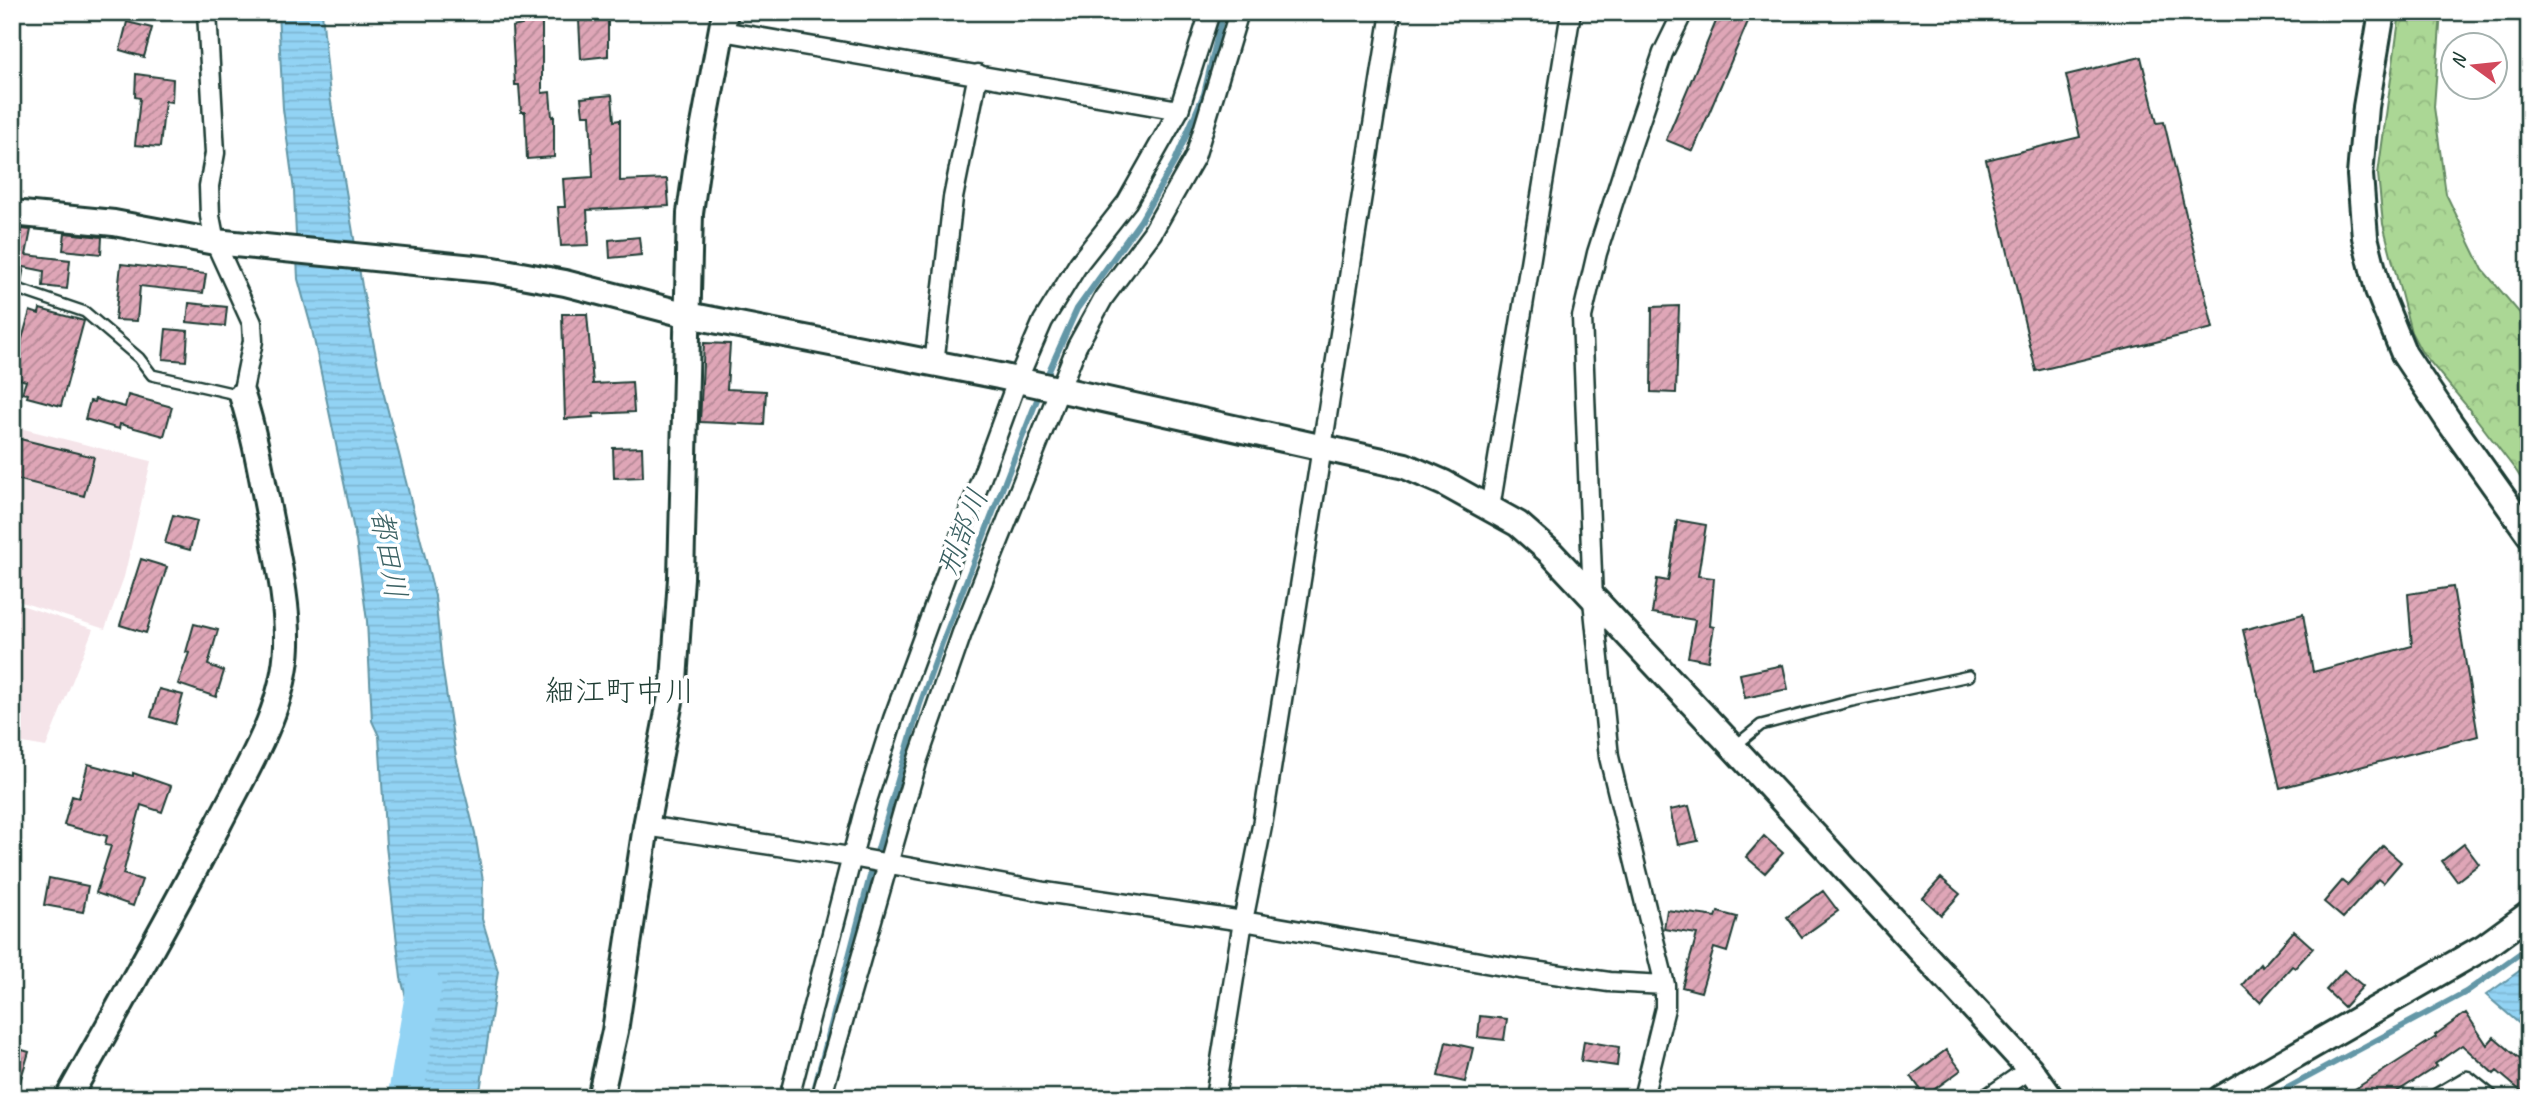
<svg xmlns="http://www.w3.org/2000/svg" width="2541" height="1110" viewBox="0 0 2541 1110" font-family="Caveat,'Klee One',sans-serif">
  <defs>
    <pattern id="forest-crowns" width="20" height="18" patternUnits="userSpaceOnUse" patternTransform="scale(1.75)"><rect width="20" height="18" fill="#abd795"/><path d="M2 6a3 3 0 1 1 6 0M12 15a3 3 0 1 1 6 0" fill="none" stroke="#93b981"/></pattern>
    <pattern id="water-rules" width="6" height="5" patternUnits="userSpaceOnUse" patternTransform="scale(1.75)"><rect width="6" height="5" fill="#92d3f4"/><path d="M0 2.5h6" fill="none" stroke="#7db6d2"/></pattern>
    <pattern id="building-hatch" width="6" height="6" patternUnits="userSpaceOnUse" patternTransform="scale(1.75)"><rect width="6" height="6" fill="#dfa6b7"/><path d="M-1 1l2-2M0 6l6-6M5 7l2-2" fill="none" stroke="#b48896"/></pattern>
  </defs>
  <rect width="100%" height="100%" fill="#fff"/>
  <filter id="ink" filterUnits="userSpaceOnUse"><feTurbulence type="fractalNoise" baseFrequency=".0143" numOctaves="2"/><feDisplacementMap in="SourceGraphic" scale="14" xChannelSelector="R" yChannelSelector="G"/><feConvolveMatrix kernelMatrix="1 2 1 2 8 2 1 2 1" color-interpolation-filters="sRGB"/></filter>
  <g filter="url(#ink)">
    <path fill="#f5e4e9" d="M12,426L151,461L124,577L105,629L12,599Z
      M12,602L93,629L46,747L12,741Z"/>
    <path fill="url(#forest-crowns)" stroke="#658a64" stroke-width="2" d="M2400,12H2441L2434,107L2446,194L2483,270L2529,324V491L2517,472L2465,404L2421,351L2411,332L2383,224L2378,174Z"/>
    <path fill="url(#water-rules)" stroke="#6497a7" stroke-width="2" d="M278,12H322L330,96L362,286L383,391L435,596L442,665L456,757L475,833L483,881L482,919L498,971L479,1098H420L422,1060L401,978L386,846L379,736L372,721L367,621L356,540L312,330L298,279L294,191L283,109Z
      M2529,964V1032L2486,995Z"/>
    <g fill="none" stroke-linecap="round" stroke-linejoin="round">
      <path stroke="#6497a7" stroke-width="6" d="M1044,382L1077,309L1141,220L1175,161L1204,94L1223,12
        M812,1098L870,876L920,704L942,643L1040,392
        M2269,1098L2466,992L2529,947"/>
      <path stroke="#92d3f4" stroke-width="35" d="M405,1098L424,986"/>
    </g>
    <path fill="url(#building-hatch)" stroke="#1f3d34" stroke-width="2" d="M521,12H542V93L550,92L552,117L554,116V157L527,159L525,112H521L519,85H515L512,27L522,25Z
      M1720,12H1752L1693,151L1666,140Z
      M608,16V56L581,59L579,20Z
      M127,22L152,28L144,57L120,50Z
      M2141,57L2157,123L2164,122L2213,328L2036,371L1986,160L2080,137L2066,75Z
      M136,74L173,79L172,102L165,101L160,147L135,145L140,98L135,97Z
      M612,95L614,121L620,120V181L667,179L669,206L587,210L589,245L561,246L558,207H565L563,179L593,177L590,115H583L581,98Z
      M12,228L31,230L26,255L70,260L67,289L43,286L44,271L24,267L21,283L12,280Z
      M65,233L102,237L101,254L63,250Z
      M639,237L641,255L610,258L609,240Z
      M121,264L206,274L203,293L140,286L137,321L115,320Z
      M189,303L227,307L225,326L187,322Z
      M1679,306L1676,393L1651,392L1652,307Z
      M40,309L84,321L61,406L27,397L28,394L22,393L26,381L12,377V359L16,360L30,311L39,314Z
      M562,314H587L593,384L632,382L634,412L593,414L594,417L565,419Z
      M166,329L188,331L186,361L163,359Z
      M704,343L730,344L727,389L766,391L764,425L700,422Z
      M128,395L172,407L164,436L120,424L119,429L85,419L90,401L94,402L95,399L125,407Z
      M12,437L94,457L84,496L12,478Z
      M642,447L643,477L614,478L613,448Z
      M173,515L197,521L190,550L165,543Z
      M1677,520L1706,525L1698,576L1714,578L1710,626L1714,627L1708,661L1688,657L1695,620L1652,613L1657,579L1668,581Z
      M141,559L167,567L146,633L120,625Z
      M2453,587L2478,736L2280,788L2243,630L2303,614L2313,672L2412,646L2408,594Z
      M194,624L218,630L208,665L224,671L216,697L178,684L189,653L186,652Z
      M1783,665L1788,689L1745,698L1740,674Z
      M159,689L183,695L175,724L151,717Z
      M88,764L133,776V773L171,786L162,812L141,805L123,874L142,880L133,906L96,893L111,846L105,845L107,836L64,825L72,796L79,798Z
      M1689,806L1698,841L1678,845L1670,810Z
      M1764,836L1783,853L1765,873L1746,857Z
      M2464,844L2479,864L2457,881L2442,861Z
      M2383,846L2401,862L2383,883L2378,879L2343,918L2324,902L2342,881L2347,885Z
      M49,878L88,886L83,912L44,905Z
      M1941,878L1960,894L1941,915L1923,898Z
      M1823,891L1838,911L1802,937L1787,917Z
      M1667,910L1716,917L1718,912L1737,917L1727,952L1714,948L1701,992L1682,987L1697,934L1664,929Z
      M2294,931L2313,948L2295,968L2292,966L2260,1002L2242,985L2260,964L2262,967Z
      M2344,970L2363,986L2344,1007L2326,990Z
      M2466,1013L2487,1045L2494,1037L2529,1067V1098L2497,1071L2494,1074L2462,1045L2435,1064L2437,1066L2387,1098H2341L2436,1037L2435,1035Z
      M1480,1016L1507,1019L1504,1040L1478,1037Z
      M1584,1041L1619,1047L1617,1066L1581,1061Z
      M1446,1042L1473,1048L1465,1082L1438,1076Z
      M12,1047L29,1052L16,1095L12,1094Z
      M1946,1050L1961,1070L1925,1096L1911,1076Z"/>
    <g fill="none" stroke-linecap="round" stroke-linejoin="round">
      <defs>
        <path id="lane" d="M12,287L85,312L139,358L152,375L240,395
          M1735,746L1761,725L1852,701L1969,676"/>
        <path id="street" d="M207,12L215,153L209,186L210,216L215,242L252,323L253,341L242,395
          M722,31L1179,110
          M934,365L953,198L978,74
          M1490,508L1571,12
          M646,826L857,858L1045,892L1243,921L1520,969L1609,982L1665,985
          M789,1098L865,807L893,719L1017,381L1043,321L1079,263L1127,202L1179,110L1210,12
          M821,1098L918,759L962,633L1077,346L1104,297L1152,233L1195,157L1239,12
          M1215,1098L1243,921L1262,826L1391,12
          M1643,1098L1665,1008V985L1609,757L1593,600L1582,317L1597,253L1627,159L1663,53L1683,12
          M1988,1098L2030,1069
          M2438,1098L2467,1081L2488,1098"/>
        <path id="secondary" d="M2382,12L2366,107L2360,175L2365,237L2378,290L2404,354L2450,423L2529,534
          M12,213L114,223L215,242L494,270L565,283L688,315L999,376L1405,466L1444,483L1518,524L1551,553L1734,748L2030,1069L2051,1098
          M68,1098C119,1007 171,916 219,823C247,768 285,709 287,645C288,603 278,561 270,519C262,478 255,435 242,395
          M600,1098L615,1031L646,826L674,681L681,578L690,213L698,157L725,12
          M2221,1098L2484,947L2529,914"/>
      </defs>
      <use href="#lane" stroke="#1f3d34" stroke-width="14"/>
      <use href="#street" stroke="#1f3d34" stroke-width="23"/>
      <use href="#secondary" stroke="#1f3d34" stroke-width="30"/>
      <use href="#lane" stroke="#fff" stroke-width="9"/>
      <use href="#street" stroke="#fff" stroke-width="18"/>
      <use href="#secondary" stroke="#fff" stroke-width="24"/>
    </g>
  </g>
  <g text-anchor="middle" stroke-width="7" stroke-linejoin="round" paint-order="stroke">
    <g font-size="30" font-style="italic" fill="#3c6264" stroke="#fff">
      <text transform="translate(962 532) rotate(-68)" y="10">刑部川</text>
      <text transform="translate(389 554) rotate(80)" y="10">都田川</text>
    </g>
    <g font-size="30" fill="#1f3d34" stroke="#fff">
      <text x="620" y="701">細江町中川</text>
    </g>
  </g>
  <rect width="2541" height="1110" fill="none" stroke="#fff" stroke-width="42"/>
  <rect x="21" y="21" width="2499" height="1068" fill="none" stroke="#1f3d34" stroke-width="2.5" filter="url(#ink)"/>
  <g transform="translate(2474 66) rotate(285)"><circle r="33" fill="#ffffff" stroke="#a5b1ae" stroke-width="2"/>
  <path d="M0-5L12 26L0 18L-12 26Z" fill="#d1495b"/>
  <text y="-10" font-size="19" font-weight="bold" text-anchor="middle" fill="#1f3d34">N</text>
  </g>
</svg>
